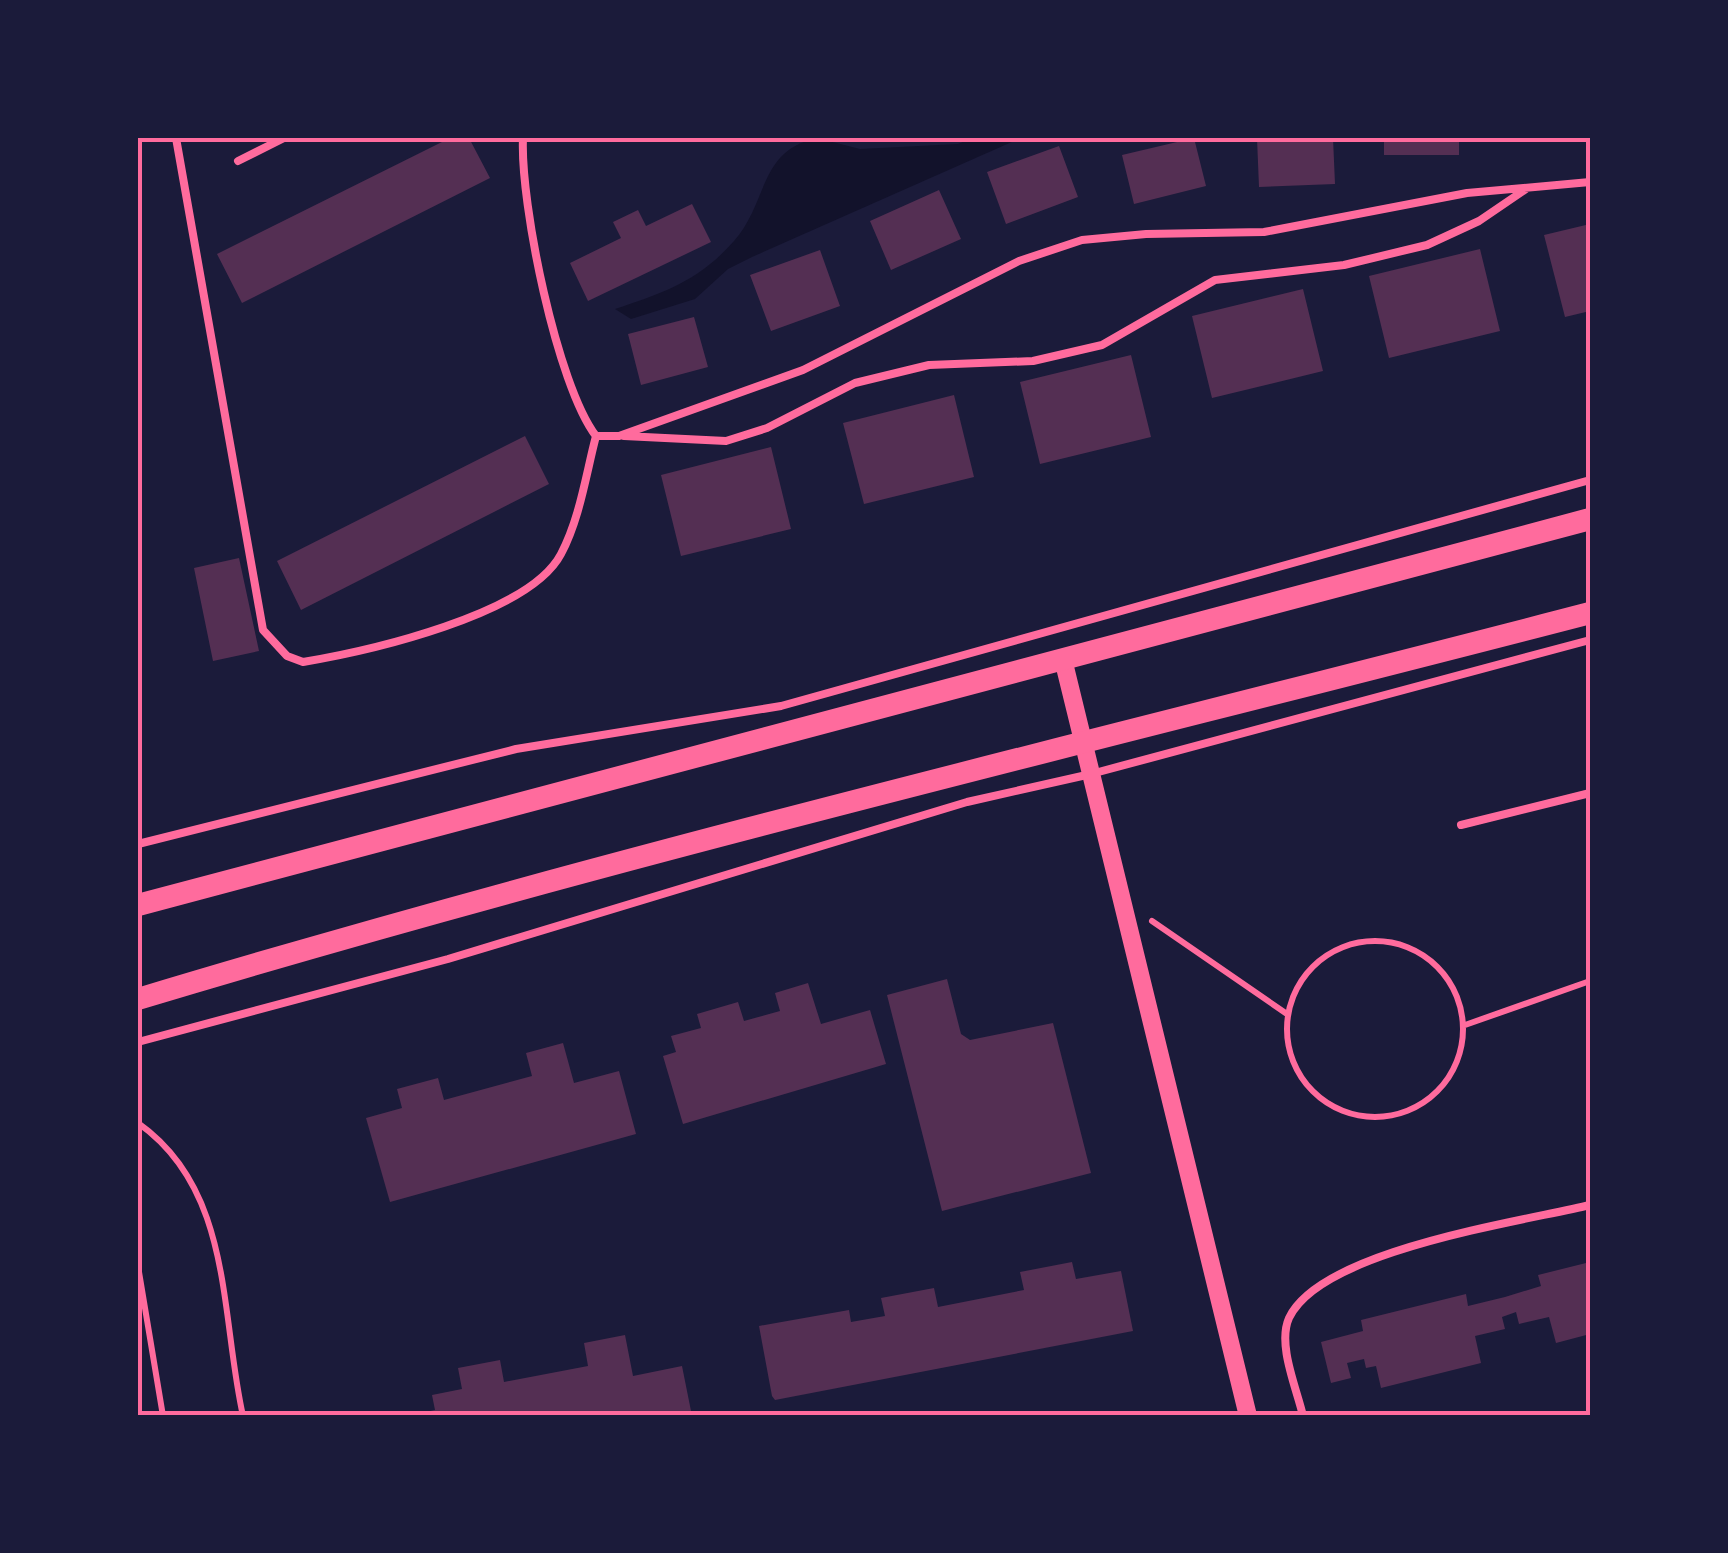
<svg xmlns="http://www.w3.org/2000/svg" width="1728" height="1553" viewBox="0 0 1728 1553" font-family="'Roboto Condensed',sans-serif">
  <rect width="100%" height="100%" fill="#1b1b3a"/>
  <path fill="#12122b" d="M817,138L860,149L958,144L972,138H1021L752,257L728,269L695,299L631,319L615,309C663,293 699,281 734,241C769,201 758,151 817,138Z"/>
  <path fill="#542f53" d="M450,138H469L490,178L242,303L217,254Z
    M1194,138L1206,186L1134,204L1122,155Z
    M1257,138H1333L1335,184L1259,187Z
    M1384,138H1459V155H1384Z
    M1059,146L1078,197L1006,224L987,172Z
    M939,190L961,239L891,270L870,221Z
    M692,204L711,242L588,301L570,263L621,238L613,222L638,210L646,226Z
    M1590,224V311L1565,317L1544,235Z
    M1480,249L1500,331L1389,358L1369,276Z
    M820,250L840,306L771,331L750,275Z
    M1303,289L1323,371L1212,398L1192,316Z
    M694,317L708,367L641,385L628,334Z
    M1131,355L1151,437L1040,464L1020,382Z
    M954,395L974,477L864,504L843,423Z
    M525,436L549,484L301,610L277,561Z
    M771,447L791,529L681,556L661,475Z
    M239,558L259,651L213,661L194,568Z
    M947,979L961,1034L970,1040L1053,1023L1091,1173L942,1211L887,995Z
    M808,983L821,1024L870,1010L886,1064L683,1124L663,1056L676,1052L671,1036L701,1028L697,1014L738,1002L744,1021L780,1011L775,993Z
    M563,1043L574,1083L619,1071L636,1134L390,1202L366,1118L402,1108L397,1089L438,1078L444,1100L532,1076L526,1053Z
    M1072,1262L1076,1279L1121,1271L1133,1331L775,1400L772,1396L759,1326L849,1310L851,1322L885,1316L881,1298L934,1288L938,1307L1024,1290L1020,1272Z
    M1590,1262V1334L1556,1343L1549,1317L1519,1324L1516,1312L1502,1317L1505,1329L1475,1336L1481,1363L1381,1388L1376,1366L1366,1368L1364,1359L1347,1363L1351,1378L1331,1383L1321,1342L1363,1331L1361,1320L1466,1294L1468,1306L1505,1297L1541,1286L1538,1275Z
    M625,1335L633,1376L682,1366L692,1416H427L426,1412L435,1410L432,1395L462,1389L458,1368L500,1360L504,1382L588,1366L584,1343Z"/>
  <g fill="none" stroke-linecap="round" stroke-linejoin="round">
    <path stroke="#ff6b9d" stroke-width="6" d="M1152,921L1287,1014
      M1287 1029a88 88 0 1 1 176 0a88 88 0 1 1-176 0Z
      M1465,1025L1590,981
      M138,1123C233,1190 220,1313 243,1416
      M138,1266L163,1416"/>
    <path stroke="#ff6b9d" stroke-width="8" d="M176,138L263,630L287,656L303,662C368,651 529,615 561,554C580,518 586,474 596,436
      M523,138C520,203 557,385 596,436H619L803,370L1019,261L1082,240L1146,234L1264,232L1467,193L1590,182
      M621,138H672
      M238,161L284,138
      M624,436L726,441L767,428L855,383L929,365L1033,361L1102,345L1215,280L1344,265L1427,245L1479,221L1526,189
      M1461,825L1590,793
      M138,844L516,749L781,706L1590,480
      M138,1042L448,959L967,802L1091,774L1590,640
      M1303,1416C1297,1389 1277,1345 1289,1318C1321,1250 1520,1222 1590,1205"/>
    <path stroke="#ff6b9d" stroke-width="18" d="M1063,659L1248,1416"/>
    <path stroke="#ff6b9d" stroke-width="22" d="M138,905L1590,519
      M138,999C618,854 1105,739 1590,613"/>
  </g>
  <rect width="1728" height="1553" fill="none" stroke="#1b1b3a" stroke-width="280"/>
  <rect x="140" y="140" width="1448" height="1273" fill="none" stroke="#ff6b9d" stroke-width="4"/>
</svg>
